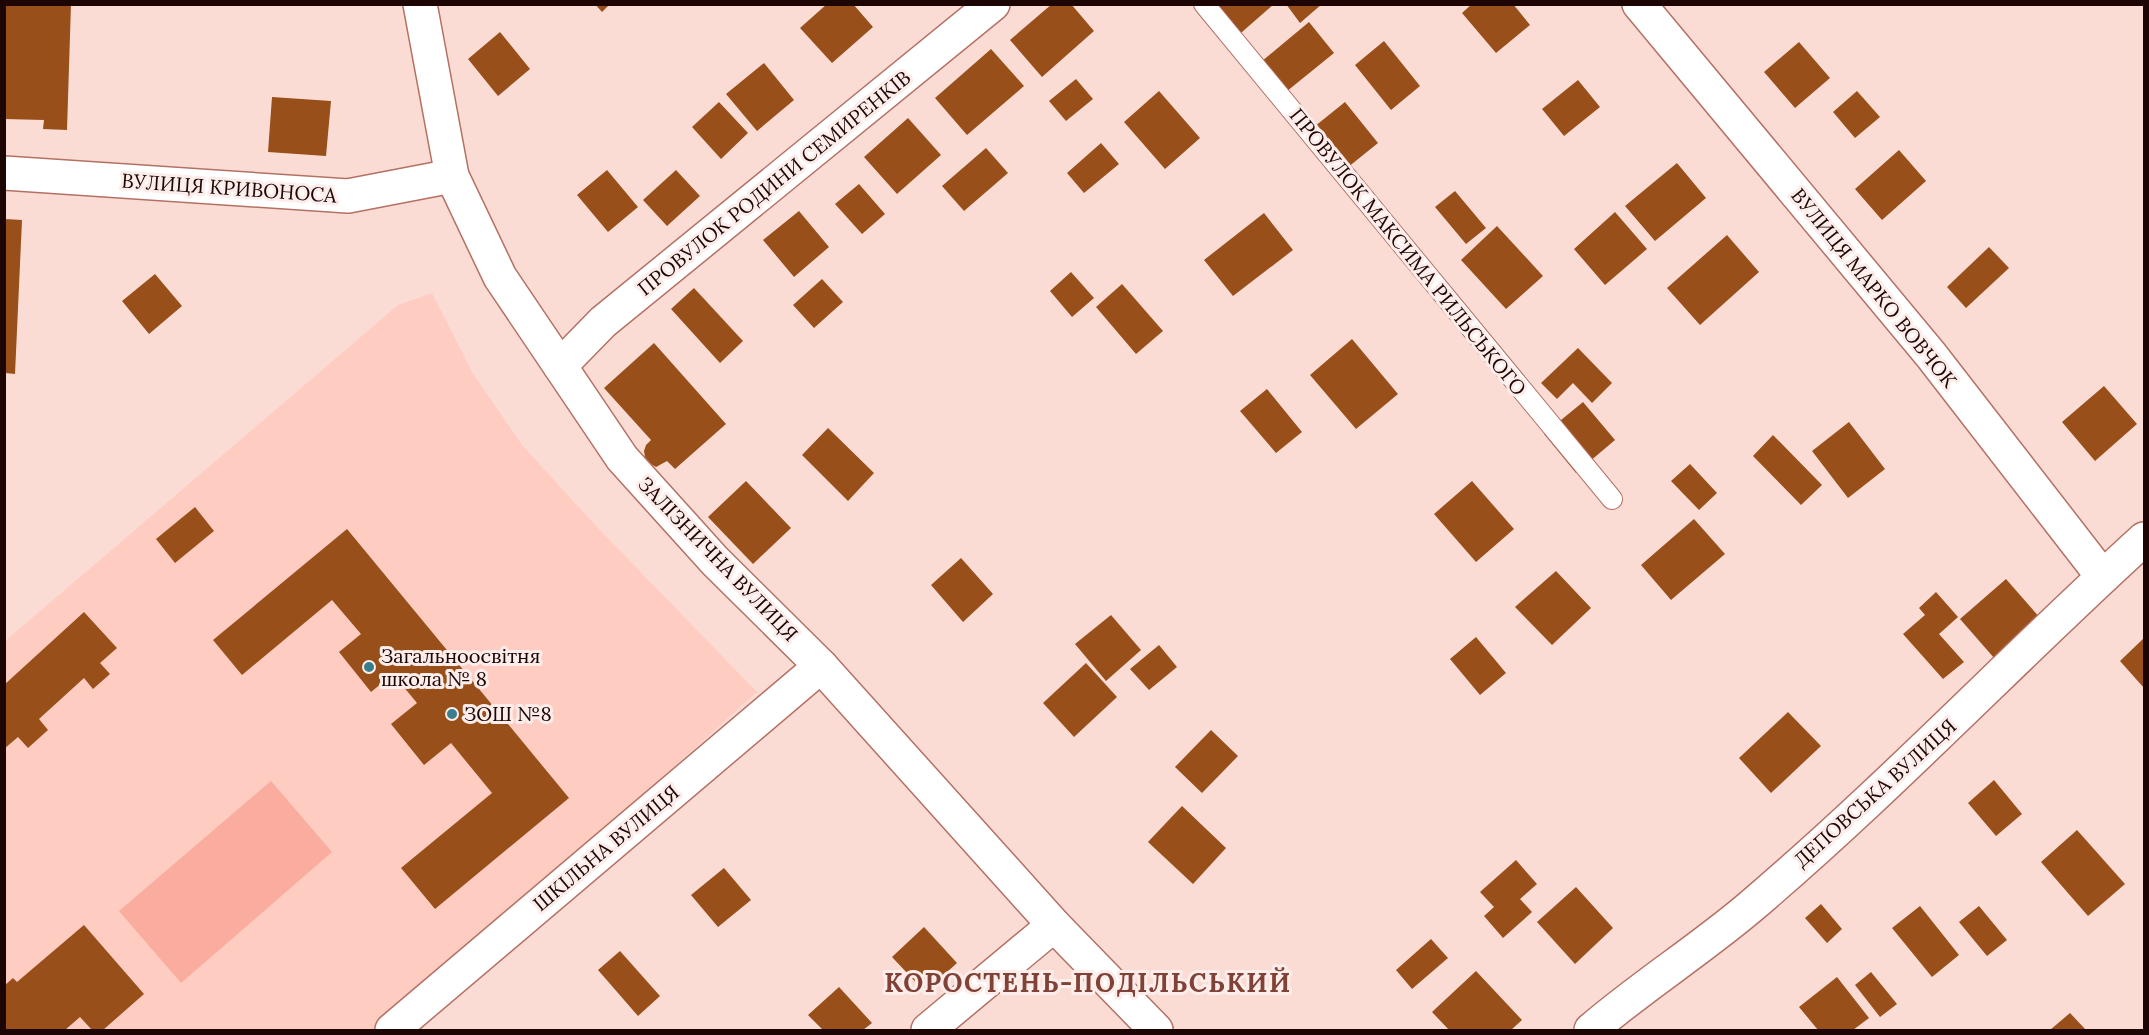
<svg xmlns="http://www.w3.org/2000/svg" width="2149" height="1035" viewBox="0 0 2149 1035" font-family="Lora,serif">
  <rect width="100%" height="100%" fill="#fbdcd5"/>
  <path fill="#feccc1" d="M432,293L472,372L522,445L596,526L757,692L381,1030H5L4,642L398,305Z"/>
  <path fill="#faad9e" d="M271,781L332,852L181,983L119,911Z"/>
  <path fill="#984f1a" d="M6,4H71L67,130L43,129L44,120L4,119Z
    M595,4H610L602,12Z
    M827,4H853L873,27L832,63L800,28Z
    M1052,4H1071L1094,31L1042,77L1010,40Z
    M1205,4H1274L1234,39Z
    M1286,4H1322L1300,23Z
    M1472,4H1513L1530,25L1496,53L1462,13Z
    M1309,22L1334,53L1281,96L1256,66Z
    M500,32L530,69L498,96L468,59Z
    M1384,41L1420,86L1391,110L1355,65Z
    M1799,42L1830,78L1795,108L1764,72Z
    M991,49L1024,86L967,135L935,98Z
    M764,63L794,100L757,131L726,94Z
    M1076,79L1093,99L1066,121L1049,101Z
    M1578,80L1600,107L1564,136L1542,109Z
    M1159,91L1200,138L1165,169L1124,122Z
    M1857,91L1880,117L1855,138L1833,112Z
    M272,97L331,101L326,156L268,152Z
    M719,102L748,133L721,159L692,127Z
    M1345,102L1378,143L1342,172L1309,131Z
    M908,118L941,155L897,194L864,157Z
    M1101,143L1119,164L1084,193L1067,173Z
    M986,148L1008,173L964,211L942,186Z
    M1899,150L1926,181L1882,220L1855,189Z
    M1677,163L1706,198L1655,241L1625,206Z
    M607,170L638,207L608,232L577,195Z
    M676,170L700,196L667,226L643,200Z
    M859,184L885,214L862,234L835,204Z
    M1455,191L1486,228L1466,244L1435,207Z
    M799,211L829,247L794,277L763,240Z
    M1615,212L1647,249L1605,285L1574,249Z
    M1264,213L1293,250L1233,296L1204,260Z
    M5,219L22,220L15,374L5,373Z
    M1497,226L1543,276L1506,309L1461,260Z
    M1727,235L1759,272L1700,325L1667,288Z
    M1989,247L2009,268L1966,308L1947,287Z
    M1071,272L1094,298L1072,317L1050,291Z
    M155,274L182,306L149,334L122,301Z
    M822,279L843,302L814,328L793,305Z
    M1122,284L1163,331L1136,354L1096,307Z
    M694,288L743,341L720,363L671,309Z
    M1352,339L1398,394L1356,429L1310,375Z
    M654,343L726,424L675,469L667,461L656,467L649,463L645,457L644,451L646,445L651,440L604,388Z
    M1578,348L1612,383L1592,403L1573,383L1557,399L1541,383Z
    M2104,386L2137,424L2095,461L2062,422Z
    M1267,389L1302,432L1276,453L1240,411Z
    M1583,402L1615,440L1576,473L1544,434Z
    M1849,422L1885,469L1848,498L1812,451Z
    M828,428L874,473L848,501L802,455Z
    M1773,435L1822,485L1801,505L1753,456Z
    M1690,464L1717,493L1699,510L1671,481Z
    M746,481L791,528L753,564L708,517Z
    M1472,481L1514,529L1476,562L1434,514Z
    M195,507L214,531L175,563L156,539Z
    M1694,519L1725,554L1671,600L1641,565Z
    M347,529L569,798L435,909L401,868L492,793L451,743L424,765L391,724L417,703L393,674L371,692L339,652L361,634L332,600L242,675L213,640Z
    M961,558L993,594L963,622L931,585Z
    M1556,571L1591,608L1552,645L1515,607Z
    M2006,579L2041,619L1995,659L1960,619Z
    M1936,592L1958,617L1939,634L1964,662L1943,679L1903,634L1925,615L1919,608Z
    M84,612L117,648L100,663L110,674L93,689L84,678L39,719L48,730L28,748L18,737L4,749V685Z
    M1111,615L1141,650L1106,681L1075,644Z
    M1476,637L1506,673L1480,695L1450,659Z
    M2144,638V688L2120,661Z
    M1159,645L1177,667L1149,690L1130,669Z
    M1086,663L1117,697L1074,737L1043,703Z
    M1788,712L1821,746L1771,793L1739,758Z
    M1211,730L1238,756L1202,793L1175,767Z
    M1994,780L2022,814L1996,836L1968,803Z
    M1182,806L1226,848L1193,884L1148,842Z
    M2077,830L2125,884L2088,916L2041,862Z
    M1516,860L1537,884L1520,899L1532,912L1503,938L1484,916L1494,907L1480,892Z
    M724,868L751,900L718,927L691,895Z
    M1576,887L1613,928L1575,964L1537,922Z
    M1821,904L1842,929L1827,943L1805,918Z
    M1920,906L1959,955L1932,977L1892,928Z
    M1979,906L2007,940L1987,956L1959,922Z
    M84,925L144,994L103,1030H92L80,1017L65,1030H4V986L13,978L17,982Z
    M924,927L957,963L925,992L892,957Z
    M1431,939L1448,958L1412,989L1396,970Z
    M620,951L660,996L638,1016L598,970Z
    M1476,971L1522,1020L1511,1030H1449L1432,1012Z
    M1871,972L1897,1004L1880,1017L1855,985Z
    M1837,977L1869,1018L1853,1030H1818L1799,1007Z
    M839,987L872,1023L863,1030H823L808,1015Z
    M2070,1013L2086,1030H2050Z"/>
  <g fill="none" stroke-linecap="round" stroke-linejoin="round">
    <defs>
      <path id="lane" d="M1204,4L1612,499"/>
      <path id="street" d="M1639,4L1931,355L2103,577
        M4,173L348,196L452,176
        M560,366L603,322L993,4
        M392,1030L821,666
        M928,1030L1054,925
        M1591,1030C1641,987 1698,951 1749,908C1887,791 2011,660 2144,539"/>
      <path id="secondary" d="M420,4L452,176L500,277L622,458L715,561L821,666L1054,925L1156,1030"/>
    </defs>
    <use href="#lane" stroke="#b47163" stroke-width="22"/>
    <use href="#street" stroke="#b47163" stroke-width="36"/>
    <use href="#secondary" stroke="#b47163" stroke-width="36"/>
    <use href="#lane" stroke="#fff" stroke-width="20"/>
    <use href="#street" stroke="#fff" stroke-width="33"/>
    <use href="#secondary" stroke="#fff" stroke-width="33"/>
  </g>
  <g fill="#397e8b" stroke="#fdedea" stroke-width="2">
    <circle cx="369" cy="667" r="6"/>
    <circle cx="452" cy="714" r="6"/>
  </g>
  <g text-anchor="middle" stroke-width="6" stroke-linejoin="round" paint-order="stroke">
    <g font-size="20" fill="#1c0503" stroke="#fdedea">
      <text transform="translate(774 183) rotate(-39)" y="7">ПРОВУЛОК РОДИНИ СЕМИРЕНКІВ</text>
      <text transform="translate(229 188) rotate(4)" y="7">ВУЛИЦЯ КРИВОНОСА</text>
      <text transform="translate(1408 252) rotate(51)" y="7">ПРОВУЛОК МАКСИМА РИЛЬСЬКОГО</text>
      <text transform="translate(1874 288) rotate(51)" y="7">ВУЛИЦЯ МАРКО ВОВЧОК</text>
      <text transform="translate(718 559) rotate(46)" y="7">ЗАЛІЗНИЧНА ВУЛИЦЯ</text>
      <text transform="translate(1875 793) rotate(-42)" y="7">ДЕПОВСЬКА ВУЛИЦЯ</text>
      <text transform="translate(606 848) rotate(-40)" y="7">ШКІЛЬНА ВУЛИЦЯ</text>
    </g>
    <g font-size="20" fill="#1c0503" stroke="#fdedea" text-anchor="start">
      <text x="381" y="663">Загальноосвітня<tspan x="381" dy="23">школа № 8</tspan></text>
      <text x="464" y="721">ЗОШ №8</text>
    </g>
    <g font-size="26" font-weight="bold" letter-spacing="1.5" fill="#804236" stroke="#fdedea">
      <text x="1088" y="992">КОРОСТЕНЬ-ПОДІЛЬСЬКИЙ</text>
    </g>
  </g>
  <rect width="2149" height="1035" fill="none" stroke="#1c0503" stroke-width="12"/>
</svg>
